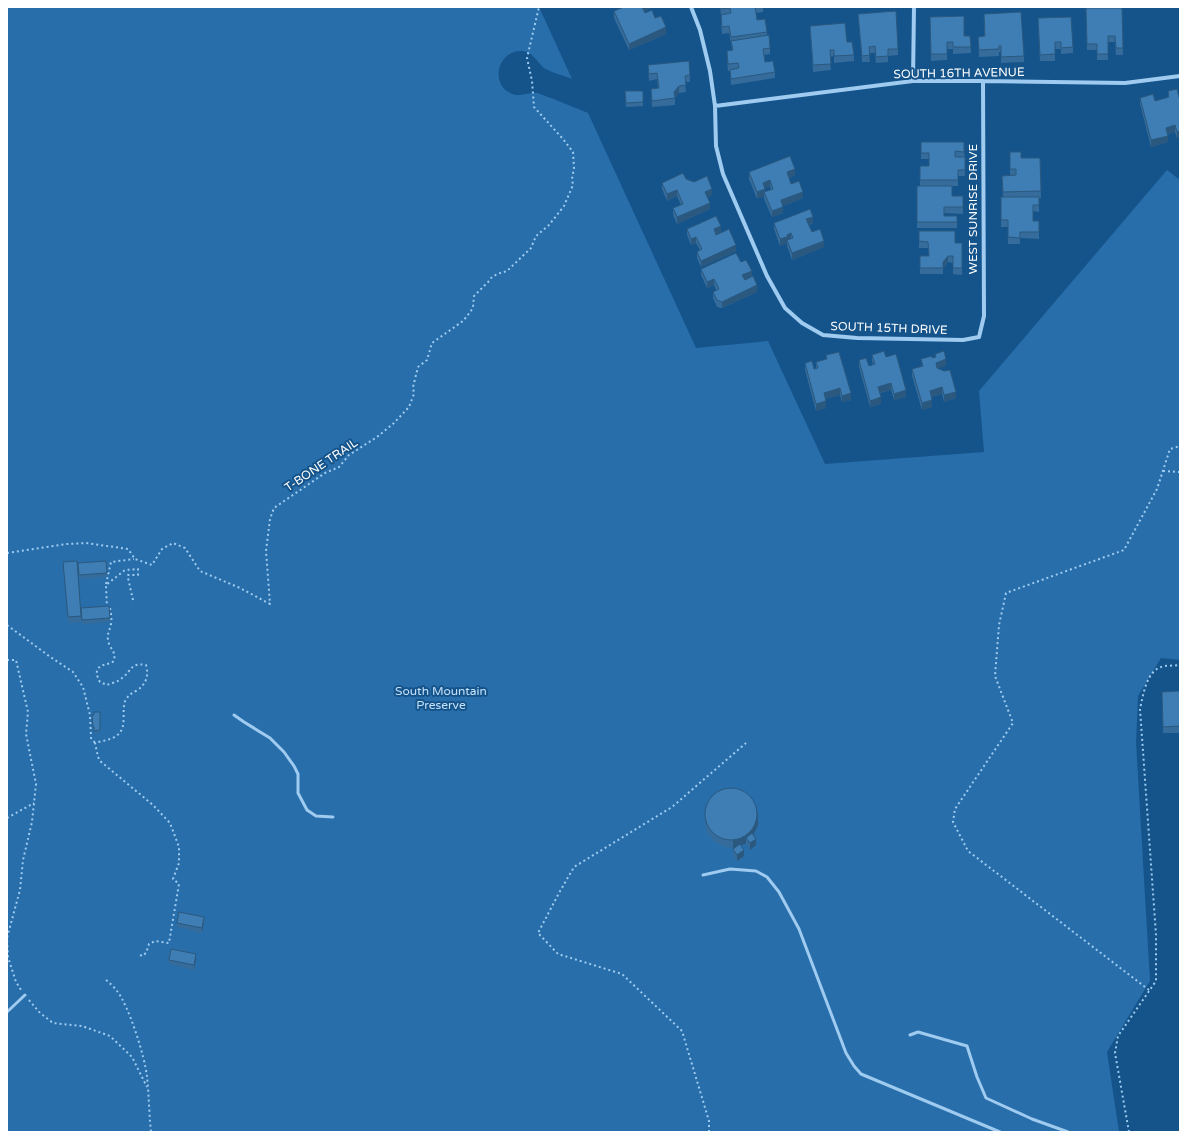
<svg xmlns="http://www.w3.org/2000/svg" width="1187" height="1139" viewBox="0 0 1187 1139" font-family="'Varela Round',sans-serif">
  <rect width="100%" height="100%" fill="#15548b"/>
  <path fill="#286eaa" d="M7,7H539L572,79C565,76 550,72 544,68C536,61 534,53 523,51C499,49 489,82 510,93C519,98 527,92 537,93C541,94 547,97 551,98C563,103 576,108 588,113L696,348L768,341L825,464L984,452L979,391L1167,170L1180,180V660L1161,658L1138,696L1136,742L1150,981L1107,1052L1119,1132H7Z"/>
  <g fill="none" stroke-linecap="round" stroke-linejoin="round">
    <path stroke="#9ecbef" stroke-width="2" stroke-dasharray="2 3" stroke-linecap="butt" d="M1163,471L1180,472
      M7,553L67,544L86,543L128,549L135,559L152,565L162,549L173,543L185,548L200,571L240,588L270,604L266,551L270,519L274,508L325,473L339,467L349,455L377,437L394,423L409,407L414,394L413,387L418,367L427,360L432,343L463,321L471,311L473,307L474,296L489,281L491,278L497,274L507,271L531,248L536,236L549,225L564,206L573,185L572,179L574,168L573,152L563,139L534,107L532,81L527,58L539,7
      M106,584L111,562L134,559
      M133,600L128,578V575H138V569L125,570L106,585L107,608H110C111,613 112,620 111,624C110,630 107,633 108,640C109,649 119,653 112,663C100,665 92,668 100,682L107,685C112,683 118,682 122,678C132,671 130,662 146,665C149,676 146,685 136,691C132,693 129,695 126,699C120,710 129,728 116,736C111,740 101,741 95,743L98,757L100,761L153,805L170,823L179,847V863L173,879L179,884L169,943L155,941L149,944L146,953L142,956L139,954
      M7,625L49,656L73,672L83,687L90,715L91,738L95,743
      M7,660H16L28,712L26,734L36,784L32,822L23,860L20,890L7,938L8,957L16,982L21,990
      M7,818L34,803
      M106,980C110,983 114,987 117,991C129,1006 145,1057 147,1077C149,1095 149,1114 151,1132
      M1149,990L968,851L953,822L955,809L1013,723L995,676L999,625L1006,593L1124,550L1157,489L1170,449L1180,446
      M29,1000L40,1013L53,1023L82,1026L110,1036L132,1057L147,1087
      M709,1132V1121L682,1031L622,974L558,954L538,933L559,893L574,867L672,807L746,743
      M1129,1132L1115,1053L1118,1036L1156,981V935L1140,709C1143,696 1146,672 1161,667C1166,665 1174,666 1180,665"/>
    <path stroke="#9ecbef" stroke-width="3" d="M234,715L244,722L270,738L284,752L294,766L298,774V793L307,810L316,816L333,817
      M703,875L730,869L756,871L767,877L779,892L799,929L846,1053L854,1066L861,1074L1000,1132
      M7,1012L25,995
      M910,1035L918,1032L967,1046L977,1077L986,1098L1032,1119L1068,1132"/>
    <path stroke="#9ecbef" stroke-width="4" d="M691,7L700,30L710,71L715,106L716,146L723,174L767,276L785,308L802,323L823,335L857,338L963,340L979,337L984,316L983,81
      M913,81L914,7
      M715,106L913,81H983L1125,83L1180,76"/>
  </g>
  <path fill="#356c9b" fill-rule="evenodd" d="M653,7L644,11L645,13L655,18L666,34L629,50L614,18V11Z
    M720,7H763V12L756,13L757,20L767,32V35L770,48V54L764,55L765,62L775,72V78L731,85L730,71H728L727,57V51L732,50L731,43L729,33L722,34L721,21V15Z
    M1086,8H1122L1123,55H1116L1115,42H1108V60H1097V50H1087Z
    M858,14L898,49V55L888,56V62L876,63L875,53H869L870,62H862Z
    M984,14L1024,56V62L1001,63V52H999V56L979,57L978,37L984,36Z
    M930,24L964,36H970L971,53L953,54V49H947V60L931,61Z
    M1038,24L1073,47V53L1061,54V49H1055V61H1040Z
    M810,26L847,42L854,55V61L834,63V56L830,57L831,70L813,72Z
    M648,65L690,75V82H685L686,92L679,93L675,98V105L652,107L651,89L658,88L657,79L649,81Z
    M625,91H643V106L626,107Z
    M1168,91L1180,101V138H1177L1175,132L1168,134V142L1151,147L1140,104V98L1155,101L1168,98Z
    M921,142H964L965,176H958V186H952V196H963V214L944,213V216H957V228H917V186H920V166H929V159H921Z
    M1010,152L1021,158H1040L1041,198H1039V212L1033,211V221H1039V239L1020,238V244H1008V227H1001V197H1003L1002,176L1010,175Z
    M749,172L795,175L789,178L791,184L803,198L783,206V213L772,217L764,199V196L757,199L749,179ZM770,187L771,190L765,192V188Z
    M686,179L712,195L707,197L710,209L677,224L673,215V208L681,205L677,196L667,201L662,189V183Z
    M774,223H813L809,225L812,232L824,247L792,260L787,246V243L780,246L774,229Z
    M687,229L721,233L736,251L701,267L697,258V252L700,250L696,243L691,245L687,235Z
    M919,231L955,243L962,268V275L953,274V263L948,262L943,269V274H920V268L929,256L928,248H919Z
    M741,262L752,277L757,292L722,308L717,307L713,298V292L716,290L714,285L707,288L701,275V269Z
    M935,354L946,366L938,368L956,398L944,402L942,394L931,397L932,407L922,410L912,376V369L922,367L921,359L935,357Z
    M826,355L851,400L842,402L840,395L825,399L826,408L816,411L805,370V363L814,369H816V362L826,359Z
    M872,355L886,357L906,397L894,400L891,390L880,393L881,404L870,407L859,367V360L869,366L873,364L872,361Z
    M63,562L81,616V622L68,623Z
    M78,563L107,573V577L79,579Z
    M81,613L110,618V622L82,624Z
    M1180,691V733H1163L1162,692Z
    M100,712V732L94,733V729H93L92,715Z
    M705,816L758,825L753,835L756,845L750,850L746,844V843L745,844L741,845L744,856L737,861L733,855V849L737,846L733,848L722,846L714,841L707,833L705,823Z
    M204,922L202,933L177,927V923Z
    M196,959L194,970L169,964V960Z"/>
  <path fill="#2b587e" d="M642,7H653L642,12Z
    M666,27V34L629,50V44Z
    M679,86V93L674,98V92Z
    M1175,125V132L1166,134V128Z
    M1180,131V138H1177V132Z
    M1168,136V142L1151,147V140Z
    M795,169V175L787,179V172Z
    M770,180V187L763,189V183Z
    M712,189V195L705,198V192Z
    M765,189L764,196L757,199V192Z
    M677,190V196L667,201V194Z
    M803,192V198L781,207V200Z
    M710,203V209L677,224V217Z
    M783,207V213L772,217V211Z
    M813,217V223L806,225V219Z
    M721,226V233L714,236V229Z
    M791,233V240H787V243L780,246V239L787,235Z
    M696,237V243L691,245V239Z
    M824,241V247L792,260V253Z
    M736,245V251L701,267V261Z
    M948,256V262L943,269V262Z
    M752,271V278L742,282V275Z
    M714,279V285L707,288V282Z
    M757,285V292L722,308V302Z
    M946,359V366L936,369V363Z
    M891,383V390L878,393V387Z
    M942,387V394L930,397V391Z
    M840,388V395L824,399V393Z
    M906,390V397L894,400V394Z
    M956,392V398L944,402V395Z
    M851,393V400L842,402V396Z
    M881,397V404L870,407V401Z
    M932,400V407L922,410V403Z
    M826,401V408L816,411V404Z
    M758,812V825L752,838H746V843L745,844L733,848V841Z
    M756,839V845L750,850V843Z
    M744,850V856L737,861V855Z
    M204,917V922L202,933V928Z
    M196,954V959L194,970V965Z"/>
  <path fill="#3e7eb4" stroke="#2b587e" d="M624,7H642L645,13L652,10L655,18L661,16L666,27L629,44L614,11Z
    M721,7H755L757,20L765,19L767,32L731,37L729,26L722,27L721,15L731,13L730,8L721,9Z
    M1086,8H1122L1123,48H1116L1115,36H1108V54H1097V44H1087Z
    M896,11L898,49H888V56L876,57L875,46L869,47L870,55L862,56L858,14Z
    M1021,12L1024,56L1001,57V46H999V49L979,50L978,37L985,36L984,14Z
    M964,16V36H970L971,47H953V42H947V54H931L930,17Z
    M1071,17L1073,47L1061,48V42H1055V54L1040,55L1038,18Z
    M845,23L847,42H852L854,55L834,56V50H830L831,64L813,65L810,26Z
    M769,35L770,48L763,49L765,62L773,61L775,72L731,79L730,70L739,68L738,63L728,64L727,51L733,50L731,41Z
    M689,61L690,75L685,76L686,85L679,86L674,92L675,98L652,101L651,89L659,88L657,73L649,74L648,65Z
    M1177,89L1180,101V131L1177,132L1175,125L1166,128L1168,136L1151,140L1140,98L1153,94L1155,101L1169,97L1168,91Z
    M625,91H643V102L626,103Z
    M921,142H964V152L955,151V157H965V170H958V180H920V166H929V153H921Z
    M1010,152H1021V158H1040L1041,191L1003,192L1002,176L1016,175V169H1010Z
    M790,156L795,169L787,172L791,184L799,181L803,192L781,200L783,207L772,211L764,192L773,189L770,180L763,183L765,189L757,192L749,172Z
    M683,173L686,179L694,182L707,176L712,189L705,192L710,203L677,217L673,208L683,204L677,190L667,194L662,183Z
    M917,186H952V196H963V207H944V216H957V222H917Z
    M1001,197H1039V205H1033V221H1039V232H1020V238L1008,237V220H1001Z
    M810,209L813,217L806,219L812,232L820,229L824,241L792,253L787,240L793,238L791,233L787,235V237L780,239L774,223Z
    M716,216L721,226L714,229L716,235L729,229L736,245L701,261L697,252L702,249L696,237L691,239L687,229Z
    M919,231H955V243H962V268H953V256H948L943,262V268H920V256H929L928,242L919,241Z
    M736,253L741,262L746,260L752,271L742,275L745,280L753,276L757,285L722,302L717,300L713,292L719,289L714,279L707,282L701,269Z
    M884,351L886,357L896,354L906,390L894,394L891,383L878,387L881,397L870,401L859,360L866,358L869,366L875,364L872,355Z
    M944,351L946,359L936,363L937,368L944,371L950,370L956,392L944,395L942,387L930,391L932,400L922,403L912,369L923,366L921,359L932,356V358L936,357L935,354Z
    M839,352L851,393L842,396L840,388L824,393L826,401L816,404L805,363L812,361L814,369L818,368L816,362L827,359L826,355Z
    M77,561L81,616L68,617L63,562Z
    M106,561L107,573L79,575L78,563Z
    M109,606L110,618L82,620L81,608Z
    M1180,691V726L1163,727L1162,692Z
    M94,712H100V730L94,731V727H93L92,715H94Z
    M705 814a26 26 0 1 1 52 0a26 26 0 1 1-52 0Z
    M752,833L756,839L750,843L746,838Z
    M740,844L744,850L737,855L733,849Z
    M179,912L204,917L202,928L177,923Z
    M171,949L196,954L194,965L169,960Z"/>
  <g text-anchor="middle" stroke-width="4" stroke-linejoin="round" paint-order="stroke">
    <g font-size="12" fill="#fff" stroke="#15548b">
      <text transform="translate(959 73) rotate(-1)" y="4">SOUTH 16TH AVENUE</text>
      <text transform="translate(973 209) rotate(-90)" y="4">WEST SUNRISE DRIVE</text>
      <text transform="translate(889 328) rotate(2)" y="4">SOUTH 15TH DRIVE</text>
      <text transform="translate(321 465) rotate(-34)" y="4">T-BONE TRAIL</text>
    </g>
    <g font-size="12" fill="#c5e2fb" stroke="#15548b">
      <text x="441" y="695">South Mountain<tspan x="441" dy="14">Preserve</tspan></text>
    </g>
  </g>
  <rect width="1187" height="1139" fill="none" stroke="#ffffff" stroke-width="16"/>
</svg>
